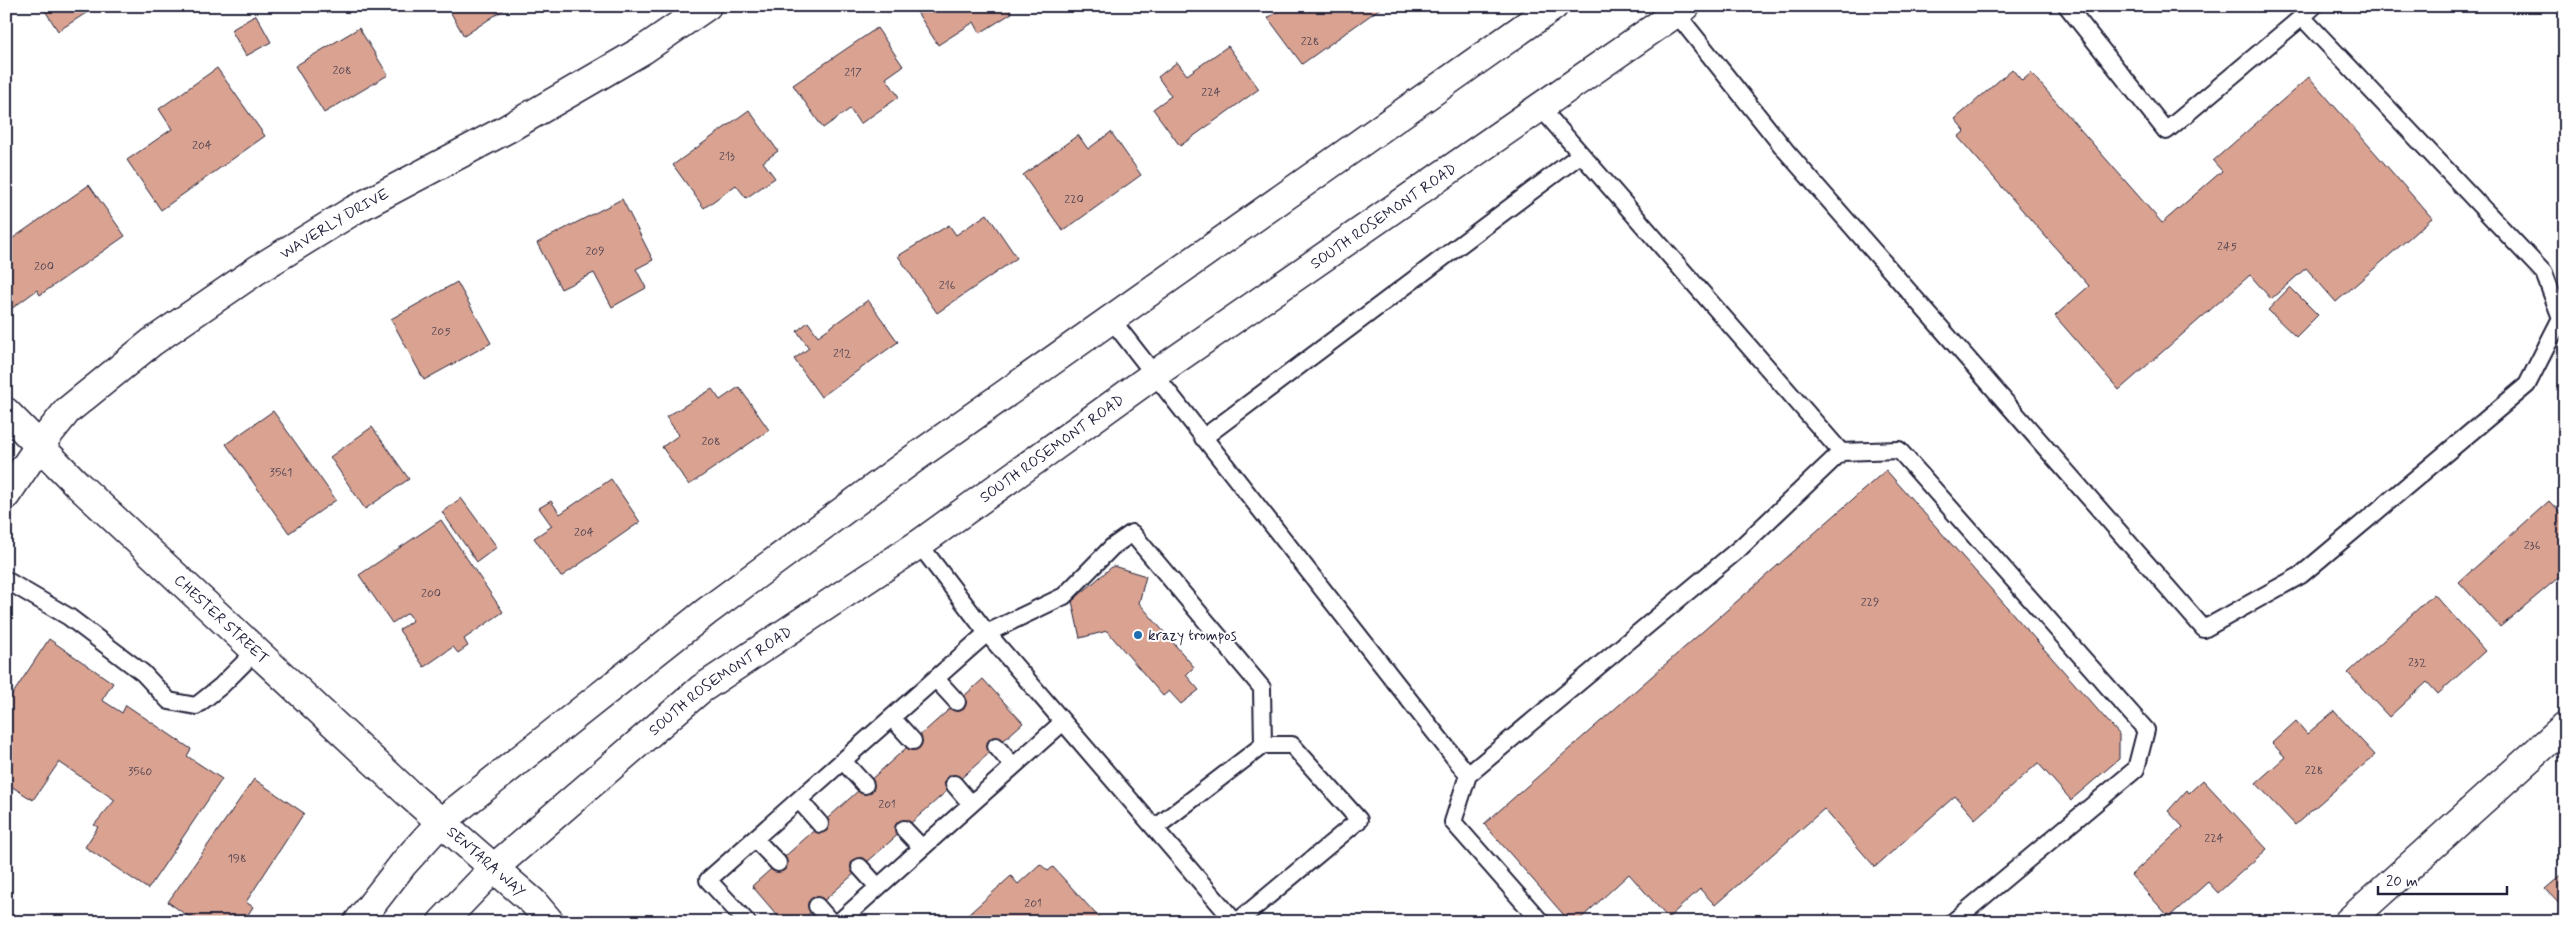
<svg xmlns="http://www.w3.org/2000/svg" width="2571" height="928" viewBox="0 0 2571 928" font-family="Mynerve,sans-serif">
  <rect width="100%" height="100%" fill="#fff"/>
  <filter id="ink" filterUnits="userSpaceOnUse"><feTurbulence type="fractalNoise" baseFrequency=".02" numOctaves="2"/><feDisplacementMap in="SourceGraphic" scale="10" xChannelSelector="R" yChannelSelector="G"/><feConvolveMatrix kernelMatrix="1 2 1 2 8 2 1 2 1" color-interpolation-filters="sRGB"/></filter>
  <g filter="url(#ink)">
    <path fill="#d9a291" stroke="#22223b" d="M42,6H97L58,31Z
      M447,6H509L464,36Z
      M913,6H1008L1012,13L980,33L974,22L938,45Z
      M1285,6H1381L1382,7L1302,64L1268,18Z
      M256,15L271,42L246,56L231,30Z
      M359,28L388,75L324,113L295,66Z
      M877,28L903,66L886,78L899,97L860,124L850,109L823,128L793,85Z
      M1228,46L1259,89L1180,146L1153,109L1171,96L1158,77L1177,62L1187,75Z
      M217,68L265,136L161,210L127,160L172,129L159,109Z
      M2012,69L2022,81L2031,73L2162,223L2222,171L2213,161L2309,77L2432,218L2336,302L2306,268L2271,299L2250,275L2119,390L2055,316L2089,286L1958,137L1965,131L1955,119Z
      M749,110L778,151L763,162L775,178L746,198L736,185L704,208L673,165Z
      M1111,132L1141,175L1063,231L1023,175L1078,135L1088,149Z
      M89,185L125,236L40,295L37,290L7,312L6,243Z
      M622,199L653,260L636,269L646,288L612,307L594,273L561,289L537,243Z
      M987,214L1017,258L937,313L898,256L949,225L956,235Z
      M457,282L491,343L424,380L391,319Z
      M2290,287L2318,315L2296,337L2268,310Z
      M868,300L898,342L821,397L794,359L809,348L797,331L808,322L818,336Z
      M739,387L769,430L689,485L662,447L679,435L666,417L712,389L720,400Z
      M273,411L336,500L289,533L226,444Z
      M372,427L409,479L365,509L330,457Z
      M1886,470L2119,734V759L2071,800L2038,763L1975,819L1955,796L1875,867L1824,809L1715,905L1700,889L1668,918L1629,874L1577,922H1570L1484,824Z
      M611,479L640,522L561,577L534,538L552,526L539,508L551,501L560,514Z
      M461,498L497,547L477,562L442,512Z
      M2549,501L2565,518V572L2500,627L2459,582Z
      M441,520L503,612L464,639L468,646L458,653L453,647L424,667L399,630L413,620L408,613L392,623L359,575Z
      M1113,566L1146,576L1139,603L1194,667L1186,675L1199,690L1181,704L1169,691L1163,696L1107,631L1080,638L1072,601Z
      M2434,594L2485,651L2438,694L2427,682L2389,717L2348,673Z
      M49,639L113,683L102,700L122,713L126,705L191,749L187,756L222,779L148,889L85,847L98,827L94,825L115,800L59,762L33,800L6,783V704Z
      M983,679L1023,723L800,922H783L752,886Z
      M2334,711L2375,755L2295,825L2256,783L2285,757L2272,743L2296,721L2307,734Z
      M254,779L304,813L246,902L253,907L243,922H196L168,902Z
      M2203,780L2267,849L2218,893L2208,882L2169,917L2131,875L2183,827L2168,811L2187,790L2189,793Z
      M1040,864L1048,871L1053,867L1103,922H960L1011,876L1018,884Z
      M2565,872V910L2545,889Z"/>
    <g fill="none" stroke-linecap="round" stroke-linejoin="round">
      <defs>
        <path id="lane" d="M2067,6L2166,131L2302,17
          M1676,13L1786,151L2204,629L2301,575L2527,385L2561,318L2544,273L2302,17L2314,6
          M1540,107L1841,452L1899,450L2146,730L2136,769L1953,922
          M1111,319L1468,775L1453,822L1541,922
          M1203,438L1581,154
          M6,580L69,617L143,673L169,701L196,706L221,686L257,650
          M936,679L957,702
          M892,718L913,741
          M996,746L1013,766
          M843,761L865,785
          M1468,775L1740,548L1841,452
          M954,784L971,804
          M799,800L820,824
          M1155,828L1263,745H1292L1359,820L1237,922
          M904,829L922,848
          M755,839L778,863
          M860,867L878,887
          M817,906L831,922
          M747,922L708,880L987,633L919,544
          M839,922L1063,722
          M1235,922L987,633L1064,596L1112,547L1132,533L1262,688L1263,745"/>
        <g id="street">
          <path id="s1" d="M6,412L77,484L410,795L533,902L550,922"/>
          <path id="s2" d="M6,495L39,446L67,411L152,342L257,270L354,210L507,129L643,50L707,6"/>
          <path d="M2348,922L2565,726"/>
        </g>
        <g id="secondary">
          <path d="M358,922L404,863L441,822L706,612L916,457L1554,6"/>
          <path id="s3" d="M442,922L495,867L701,689L919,544L1155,374L1686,6"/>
        </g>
      </defs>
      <use href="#lane" stroke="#22223b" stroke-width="20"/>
      <use href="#street" stroke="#22223b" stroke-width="31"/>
      <use href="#secondary" stroke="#22223b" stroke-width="31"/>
      <use href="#lane" stroke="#fff" stroke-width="16"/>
      <use href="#street" stroke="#fff" stroke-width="28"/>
      <use href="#secondary" stroke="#fff" stroke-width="28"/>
    </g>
  </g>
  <circle fill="#1f6fb2" stroke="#fff" stroke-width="2" cx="1138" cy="635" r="5"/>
  <g text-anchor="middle" stroke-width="4" stroke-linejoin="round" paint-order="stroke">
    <g font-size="12" fill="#504250">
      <text x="1310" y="45">228</text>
      <text x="342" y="74">208</text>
      <text x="853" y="76">217</text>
      <text x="1211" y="96">224</text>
      <text x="202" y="149">204</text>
      <text x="727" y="160">213</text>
      <text x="1074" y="203">220</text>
      <text x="2227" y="250">245</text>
      <text x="595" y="255">209</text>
      <text x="44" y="270">200</text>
      <text x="947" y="289">216</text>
      <text x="441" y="335">205</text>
      <text x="842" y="357">212</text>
      <text x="711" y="445">208</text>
      <text x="281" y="476">3561</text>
      <text x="584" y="536">204</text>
      <text x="2532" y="549">236</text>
      <text x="431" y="597">200</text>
      <text x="1870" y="606">229</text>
      <text x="2417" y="666">232</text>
      <text x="2314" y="774">228</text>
      <text x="140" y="775">3560</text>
      <text x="887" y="808">201</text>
      <text x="2214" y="842">224</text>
      <text x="237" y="862">198</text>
      <text x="1033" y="907">201</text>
    </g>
    <g font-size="15" fill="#22223b" stroke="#fff">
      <text dy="5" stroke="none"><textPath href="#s3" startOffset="1179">SOUTH ROSEMONT ROAD</textPath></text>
      <text dy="5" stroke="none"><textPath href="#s2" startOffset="431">WAVERLY DRIVE</textPath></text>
      <text dy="5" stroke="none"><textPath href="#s3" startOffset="774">SOUTH ROSEMONT ROAD</textPath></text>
      <text dy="5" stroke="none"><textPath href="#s1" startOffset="299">CHESTER STREET</textPath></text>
      <text dy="5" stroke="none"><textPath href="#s3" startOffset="369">SOUTH ROSEMONT ROAD</textPath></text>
      <text dy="5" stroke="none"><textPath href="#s1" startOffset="658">SENTARA WAY</textPath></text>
    </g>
    <g font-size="15" fill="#22223b" stroke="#fff" text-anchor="start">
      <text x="1148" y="640">krazy trompos</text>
    </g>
  </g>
  <rect width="2571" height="928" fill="none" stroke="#fff" stroke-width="25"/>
  <rect x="12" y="12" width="2546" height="903" fill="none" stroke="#22223b" stroke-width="2" filter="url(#ink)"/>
  <path d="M2378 886v8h129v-8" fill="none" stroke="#22223b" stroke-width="2.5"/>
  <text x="2386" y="886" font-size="15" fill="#22223b" stroke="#ffffff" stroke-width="4" paint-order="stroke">20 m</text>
</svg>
